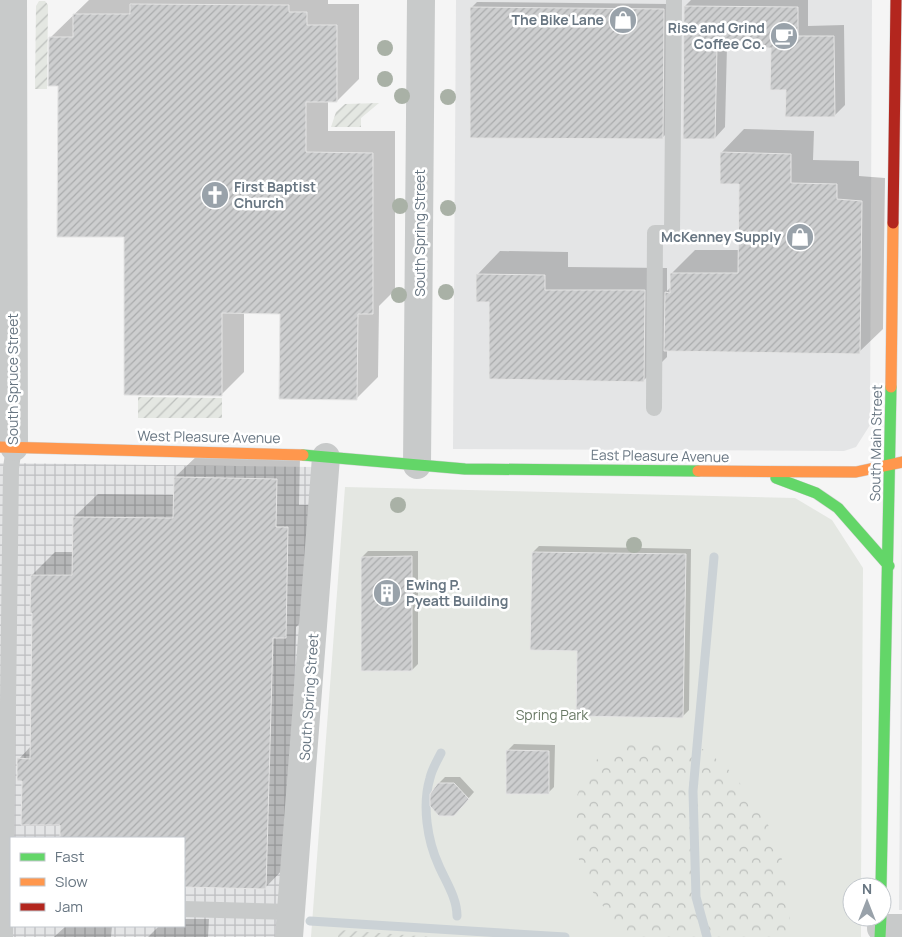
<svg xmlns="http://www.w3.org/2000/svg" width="902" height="937" viewBox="0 0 902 937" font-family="Manrope,sans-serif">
  <defs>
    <pattern id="industrial-grid" width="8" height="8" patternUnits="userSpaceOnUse" patternTransform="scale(1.25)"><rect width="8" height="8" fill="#e4e5e6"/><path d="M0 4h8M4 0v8" fill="none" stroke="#bdbec0"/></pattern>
    <pattern id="forest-crowns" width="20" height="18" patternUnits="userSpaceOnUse" patternTransform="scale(1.25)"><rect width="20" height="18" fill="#e4e7e2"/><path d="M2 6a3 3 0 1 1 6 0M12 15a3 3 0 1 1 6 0" fill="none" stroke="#bdc0bd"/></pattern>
    <pattern id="garden-furrows" width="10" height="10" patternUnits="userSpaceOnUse" patternTransform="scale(1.25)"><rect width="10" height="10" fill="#e4e7e2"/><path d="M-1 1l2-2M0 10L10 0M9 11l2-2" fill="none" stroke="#bdc0bd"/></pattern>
    <pattern id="building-hatch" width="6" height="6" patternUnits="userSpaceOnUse" patternTransform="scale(1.25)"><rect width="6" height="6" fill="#cdcecf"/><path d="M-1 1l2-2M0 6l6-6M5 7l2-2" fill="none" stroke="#aaacad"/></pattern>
  </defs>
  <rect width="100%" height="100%" fill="#f5f5f5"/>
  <path fill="#e4e5e6" d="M456,0H872L870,425L856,447L844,451L453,449Z
    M902,511V910H899Z"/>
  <path fill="url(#industrial-grid)" fill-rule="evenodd" d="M0,463L313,467L280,937H0ZM11,838H184V926H11Z"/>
  <path fill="#e4e7e2" d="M345,487L795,498L832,520L863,568L861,887H852V917H861V937H311Z"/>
  <path fill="url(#forest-crowns)" d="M647,740L676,742L706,750L730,771L763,812L783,862L792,937H630C613,918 595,900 584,876C579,864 572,828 573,815C573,803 585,771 594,762C607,749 629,745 647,740Z"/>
  <path fill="url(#garden-furrows)" d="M39,1H45L48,5L47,89H35L36,6Z
    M379,103L361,118V127H331L336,112L345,104Z
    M138,397L222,398V418H138Z
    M339,930L432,937H338Z"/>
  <path fill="#0003" d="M89,0H328V4H359V79L337,101H328V131H395V290L379,306L378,377L356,399L281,312H244V372L222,394L125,236L59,85L50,38Z
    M691,0H808V26L844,25L845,105L834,116L772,47L727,46L725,127L715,138L685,6Z
    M477,2L669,4L668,132L662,138L471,8Z
    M744,129L814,131L813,160L859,161V176L885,178L883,329L859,352L667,350V357L644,380L490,301L477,275L500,251L568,252V267L667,268V291L671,287L672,273L695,250H740L741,183L721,153Z
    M199,454L300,456L299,505H311L309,614L296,627L288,864L265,888L184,886V838H61V824L23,780L19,759L31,746L33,612L32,575L55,552H74V517L98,494L175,495V477Z
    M539,546L691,549L689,710L683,716L578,650L533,552Z
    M368,551H418V664L412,670L362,557Z
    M514,744L555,745L554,787L548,793L508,750Z
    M445,777H460L474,792L460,808L439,783Z
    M184,919H209L208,937H148L159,926H184Z
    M66,926H112L111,937H54Z"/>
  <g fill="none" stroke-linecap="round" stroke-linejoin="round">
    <path stroke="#cbd2d6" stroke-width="9" d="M441,753C437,761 432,769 430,778C422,805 427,840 439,866C446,882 457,898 457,916
      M310,921L565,937
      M707,937L696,897L693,791L714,557"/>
  </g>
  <path fill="url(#building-hatch)" stroke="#e4e4e4" d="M130,4L289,5V12H307V25H337V102H306V152L373,153V314H358L357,400L279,399L280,314L222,313V396L124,395V237H57L58,86H48L49,37H73V14H130Z
    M684,6L798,7V36H834L835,117H785L786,90H770L771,48L717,47L715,139H683Z
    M470,7L664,9L663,139L470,138Z
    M720,152L791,154V183L837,184V199L862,201L860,354L664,351L665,292L670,293V273H738L739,184H720Z
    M476,274L545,275V290H645L644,382L489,379V302H476Z
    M174,477L277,479L276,527H288L286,638H273L266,889L184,887V838H60V825H21L22,781H17V758L30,759L32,613H30L31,575H72L73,517L173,518Z
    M532,552L686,554L683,718L576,716L577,651L530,650Z
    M412,556V671H361V557Z
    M506,750L549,751V794H506Z
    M438,783H454L469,799L454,816H439L430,806V794Z"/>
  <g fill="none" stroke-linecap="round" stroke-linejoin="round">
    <defs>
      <path id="fast" d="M303,455L465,469L698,471
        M776,478L816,493L838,508L889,566
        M881,887L891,387
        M880,937L881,917"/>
      <path id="slow" d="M891,387L893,223
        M0,447L303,455
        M698,471L856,472L902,462"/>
      <path id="jam" d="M893,223L896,0"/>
    </defs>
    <use href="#fast" stroke="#d2d3d3" stroke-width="12"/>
    <use href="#slow" stroke="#d2d3d3" stroke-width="12"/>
    <use href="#jam" stroke="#d2d3d3" stroke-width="12"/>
    <path stroke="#c8caca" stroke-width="16" d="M654,408L655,233H672L674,0
      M184,909L291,912
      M5,937L11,468L14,447"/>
    <path stroke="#c8caca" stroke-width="28" d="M13,0L14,447
      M417,465L421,0
      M881,928H902
      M289,937L326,457"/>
    <use href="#fast" stroke="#63d668" stroke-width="11"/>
    <use href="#slow" stroke="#ff974d" stroke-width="11"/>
    <use href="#jam" stroke="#b3261e" stroke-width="11"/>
  </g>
  <g fill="#a9b1a6">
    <circle cx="385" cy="48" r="8"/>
    <circle cx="385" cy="79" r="8"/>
    <circle cx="402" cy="96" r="8"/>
    <circle cx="448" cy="97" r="8"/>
    <circle cx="400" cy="206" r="8"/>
    <circle cx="448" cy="208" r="8"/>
    <circle cx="446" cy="292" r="8"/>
    <circle cx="399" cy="295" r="8"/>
    <circle cx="398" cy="505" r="8"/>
    <circle cx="634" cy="545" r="8"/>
  </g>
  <defs>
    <symbol id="shop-disc" viewBox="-11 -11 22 22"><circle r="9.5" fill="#99a2aa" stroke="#fff"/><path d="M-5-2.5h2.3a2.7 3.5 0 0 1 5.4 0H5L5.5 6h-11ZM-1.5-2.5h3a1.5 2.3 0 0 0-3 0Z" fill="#fff"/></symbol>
    <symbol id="cafe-disc" viewBox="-11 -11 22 22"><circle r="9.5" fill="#99a2aa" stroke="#fff"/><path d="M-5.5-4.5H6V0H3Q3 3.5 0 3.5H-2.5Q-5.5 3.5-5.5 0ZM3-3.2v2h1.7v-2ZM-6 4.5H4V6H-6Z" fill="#fff"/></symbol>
    <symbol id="church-disc" viewBox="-11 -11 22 22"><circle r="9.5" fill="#99a2aa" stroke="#fff"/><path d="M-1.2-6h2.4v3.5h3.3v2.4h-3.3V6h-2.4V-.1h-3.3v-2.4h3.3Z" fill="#fff"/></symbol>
    <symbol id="building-disc" viewBox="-11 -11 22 22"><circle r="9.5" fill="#99a2aa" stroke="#fff"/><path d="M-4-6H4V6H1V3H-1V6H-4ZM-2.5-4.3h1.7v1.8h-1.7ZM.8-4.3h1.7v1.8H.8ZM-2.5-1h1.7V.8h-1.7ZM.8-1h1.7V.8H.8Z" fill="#fff"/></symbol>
  </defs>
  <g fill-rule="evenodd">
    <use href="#shop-disc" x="607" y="4" width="32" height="32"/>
    <use href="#cafe-disc" x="768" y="20" width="32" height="32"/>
    <use href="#church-disc" x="199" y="179" width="32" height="32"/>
    <use href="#shop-disc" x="784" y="221" width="32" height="32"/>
    <use href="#building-disc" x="371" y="577" width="32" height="32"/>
  </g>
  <g text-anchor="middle" stroke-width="5" stroke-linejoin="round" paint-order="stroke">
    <g font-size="14" font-weight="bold" fill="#687682" stroke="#fff" text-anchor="end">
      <text x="604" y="25">The Bike Lane</text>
      <text x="765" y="33">Rise and Grind<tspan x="765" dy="16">Coffee Co.</tspan></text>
      <text x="234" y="192" text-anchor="start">First Baptist<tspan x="234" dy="16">Church</tspan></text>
      <text x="781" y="242">McKenney Supply</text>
      <text x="406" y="590" text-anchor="start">Ewing P.<tspan x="406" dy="16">Pyeatt Building</tspan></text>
    </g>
    <g font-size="14" fill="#687682" stroke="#fff">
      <text transform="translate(420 233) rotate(-90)" y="5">South Spring Street</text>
      <text transform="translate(13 379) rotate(-90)" y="5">South Spruce Street</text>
      <text transform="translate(209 437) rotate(1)" y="5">West Pleasure Avenue</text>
      <text transform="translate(876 443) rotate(-89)" y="5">South Main Street</text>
      <text transform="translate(660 456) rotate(1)" y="5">East Pleasure Avenue</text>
      <text transform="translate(309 697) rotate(-86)" y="5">South Spring Street</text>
    </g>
    <g font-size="14" fill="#6a7a66" stroke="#fff">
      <text x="552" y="720">Spring Park</text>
    </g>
  </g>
  <rect x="10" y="837" width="175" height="90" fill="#ffffff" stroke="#c3c8cd"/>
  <rect x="20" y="853" width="25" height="8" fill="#63d668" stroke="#c3c8cd"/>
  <text x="55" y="862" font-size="15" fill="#687682">Fast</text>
  <rect x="20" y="878" width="25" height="8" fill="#ff974d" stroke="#c3c8cd"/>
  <text x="55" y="887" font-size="15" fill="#687682">Slow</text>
  <rect x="20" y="903" width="25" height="8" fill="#b3261e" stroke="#c3c8cd"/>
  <text x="55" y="912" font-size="15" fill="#687682">Jam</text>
  <g transform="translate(867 902)"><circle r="24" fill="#ffffff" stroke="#c3c8cd"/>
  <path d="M0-4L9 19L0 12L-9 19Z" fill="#99a2aa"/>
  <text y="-8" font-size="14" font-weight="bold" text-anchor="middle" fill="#687682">N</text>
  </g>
</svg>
